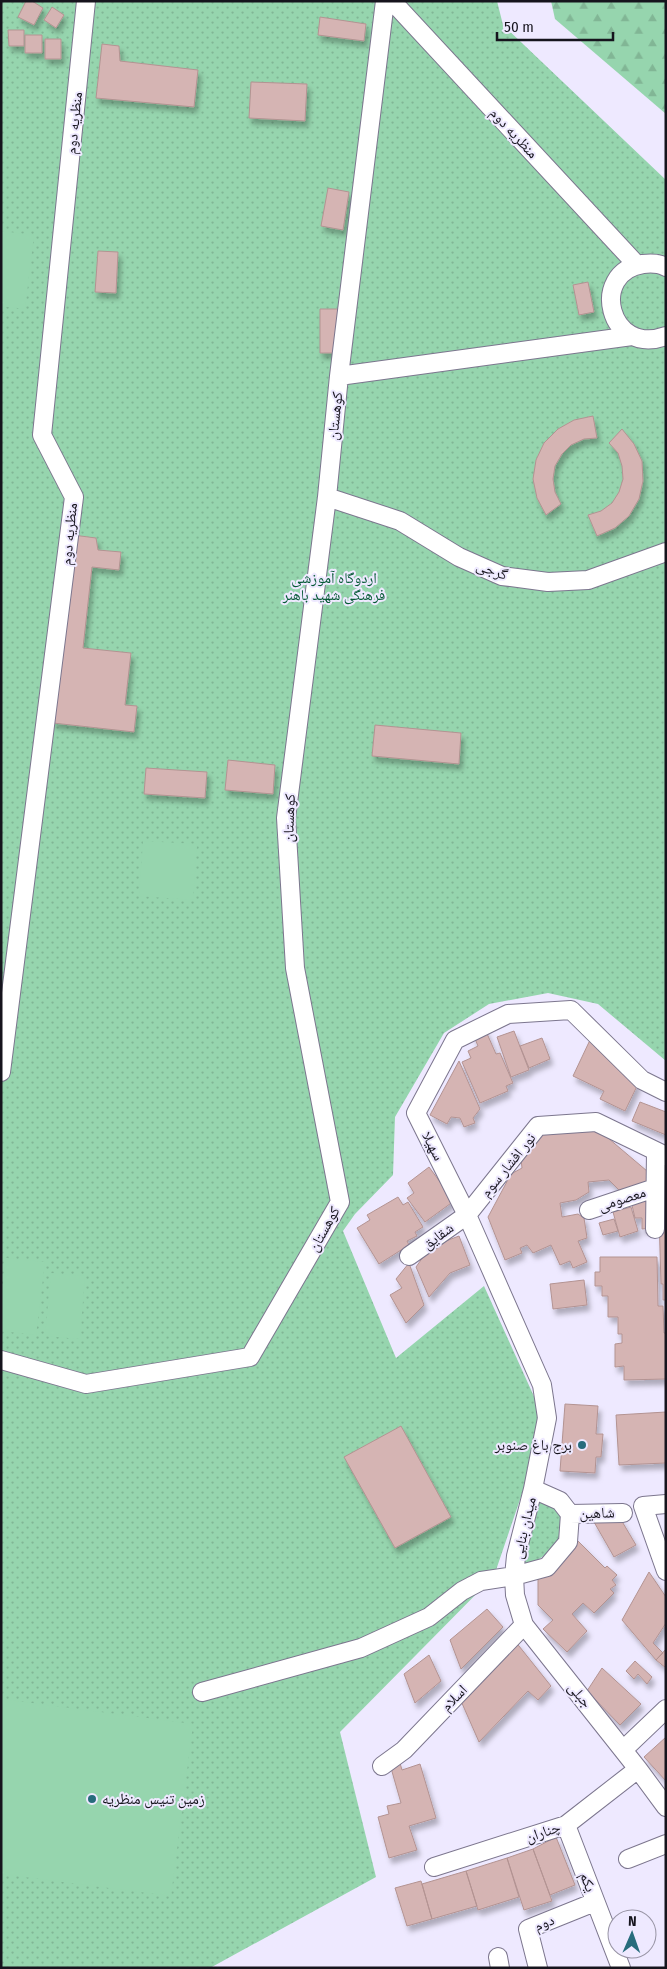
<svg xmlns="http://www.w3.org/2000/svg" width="667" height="1969" viewBox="0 0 667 1969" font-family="'Fira Sans Condensed','Noto Naskh Arabic',sans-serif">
  <defs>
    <pattern id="grass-dots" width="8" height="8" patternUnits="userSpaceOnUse" patternTransform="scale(1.25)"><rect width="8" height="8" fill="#96d5ae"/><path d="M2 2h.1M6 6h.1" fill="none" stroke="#81b695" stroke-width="1.8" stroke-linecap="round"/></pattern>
    <pattern id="forest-firs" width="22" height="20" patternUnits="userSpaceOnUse" patternTransform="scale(1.25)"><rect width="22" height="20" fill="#96d5ae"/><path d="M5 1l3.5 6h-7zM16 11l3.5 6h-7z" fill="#81b695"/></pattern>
    <filter id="shadow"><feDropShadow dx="3" dy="5.5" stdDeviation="2.5" flood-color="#0004"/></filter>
  </defs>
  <rect width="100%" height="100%" fill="#eee9ff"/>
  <path fill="url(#grass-dots)" d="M1,1H497L503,25L666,180V1061L598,1004L548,993L489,1004L444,1033L395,1117L393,1175L355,1214L343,1231L396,1358L484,1286L546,1423L494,1576L340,1732L376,1877L210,1968H1Z
    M539,1498L559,1510L563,1528L554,1549L527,1567L522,1558Z"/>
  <path fill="url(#forest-firs)" d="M551,1H666V114L555,19Z"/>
  <path fill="#96d5ae" d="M1,231L34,235L25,309L1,306Z
    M143,841L197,844L193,900L139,896Z
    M6,1258L45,1262L36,1335L1,1331V1301Z
    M51,1273L85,1276L80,1339L45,1336Z
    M1,1699L193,1724L171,1896L1,1874Z"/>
  <path fill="#d5b4b3" stroke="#b39392" filter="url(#shadow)" d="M26,1H32L43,8L34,25L18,17Z
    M52,7L64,15L56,28L44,20Z
    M320,17L366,24L364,41L318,35Z
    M8,30H24V46H9Z
    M25,35H42V53H25Z
    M45,39H61V59H45Z
    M102,44L119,46L120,61L198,70L194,107L96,98Z
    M251,82L307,84L305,121L249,118Z
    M328,188L349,192L343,230L321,226Z
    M98,251L118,252L116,293L95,292Z
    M588,282L594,312L579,315L573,285Z
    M320,309H340V353H320Z
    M593,416L597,438L584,439L571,445L562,454L555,466L553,479L555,492L561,504L546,515L537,498L533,479L536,460L544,443L558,429L574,420Z
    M622,429L634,444L642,461L643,481L639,499L629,516L615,528L597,536L588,515L601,511L612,503L619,492L623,479L622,466L618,453L609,443Z
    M73,535L96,538L98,550L121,552L119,570L92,567L83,648L131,653L125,705L137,706L134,732L53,723Z
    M375,725L461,733L459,764L372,756Z
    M228,760L275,765L273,794L225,790Z
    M146,768L207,772L205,798L144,794Z
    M485,1029L496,1054L500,1053L513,1083L506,1086L508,1091L480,1103L462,1062L471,1058L468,1051L478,1046L473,1034Z
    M514,1031L529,1070L511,1077L497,1037Z
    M542,1038L550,1059L529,1068L520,1046Z
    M590,1040L638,1084L625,1111L600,1099L604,1091L573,1076Z
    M459,1061L480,1109L473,1118L475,1123L464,1127L460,1118L451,1117L447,1124L430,1115Z
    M640,1102L666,1112V1135L632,1121Z
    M595,1127L647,1171L650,1182L619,1190L609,1180L588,1182L589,1192L576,1200L560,1203L562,1217L578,1214L584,1218L587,1238L578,1241L587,1262L573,1268L570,1261L560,1265L551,1245L533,1253L527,1245L520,1248L522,1253L505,1260L488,1217L511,1174L522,1168L521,1159L539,1135Z
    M429,1167L454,1201L425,1222L407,1198L414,1193L408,1183Z
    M651,1195L652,1228L642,1229V1218H635L631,1201Z
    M398,1197L403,1205L408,1202L423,1227L415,1232L417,1236L407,1241L409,1245L379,1264L357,1228L370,1220L367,1215Z
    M631,1207L638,1231L620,1237L613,1212Z
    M659,1216H666V1300H663V1284H661Z
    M614,1219L618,1231L603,1235L599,1223Z
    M459,1236L470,1265L450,1273L429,1297L416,1267L430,1247Z
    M600,1257H657L658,1306H663L664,1333H666V1379L624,1380V1366L615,1367V1344L622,1343V1334H618V1317H608V1296H602V1286H595V1272H600Z
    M409,1263L424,1305L406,1323L390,1295L402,1288L396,1279Z
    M584,1280L587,1305L553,1309L550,1284Z
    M565,1404L598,1406L596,1434H603L601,1457H596L595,1473L560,1471Z
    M666,1412V1463L619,1465L616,1415Z
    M401,1426L451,1517L395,1548L344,1457Z
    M620,1518L636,1545L614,1557L594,1522Z
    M578,1541L605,1568L607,1566L617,1575L612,1580L616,1585L610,1589L614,1593L594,1613L583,1603L572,1614L587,1631L567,1652L543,1629L553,1620L538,1605V1579Z
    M649,1572L666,1597V1623L653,1643L663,1653L656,1660L622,1620Z
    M487,1609L503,1627L461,1669L450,1640Z
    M515,1641L551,1686L538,1700L528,1691L479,1742L461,1701Z
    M666,1649V1668L656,1660Z
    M429,1655L441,1681L415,1703L404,1674Z
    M635,1661L652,1677L647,1684L638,1674L634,1679L626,1671Z
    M602,1668L641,1704L620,1725L587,1691Z
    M666,1737V1781L644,1757Z
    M400,1763L402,1770L420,1764L436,1818L409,1826L417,1850L389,1858L378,1817L389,1814L387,1806L401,1803L391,1768Z
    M556,1837L575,1885L550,1895L533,1849Z
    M533,1849L552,1901L524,1910L507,1858Z
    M507,1858L519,1897L478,1910L466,1871Z
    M466,1871L477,1906L432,1919L422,1884Z
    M421,1881L432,1919L407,1926L395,1888Z"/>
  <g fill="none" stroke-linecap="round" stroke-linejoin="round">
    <defs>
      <path id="street" d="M392,1L637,265
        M666,267C659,263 651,263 643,264C589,272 608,357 666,336
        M339,376L632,336
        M327,497L400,521L459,557L502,576L548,582L588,580L666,552
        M1,1072L74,497L42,435L86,1
        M589,1210L655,1188
        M655,1229L656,1152
        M409,1256L467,1215L538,1126L596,1122L666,1156
        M1,1360L86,1384L250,1357L340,1202L295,968L286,818L327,497L339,376L385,1
        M533,1489L560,1501L570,1514L568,1542L547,1567L514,1576L516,1556L533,1489L547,1418L542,1385L467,1215L416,1113L455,1040L508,1014L571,1010L642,1080L666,1092
        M666,1504L643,1506L666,1571
        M570,1514L623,1513
        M202,1692L361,1648L429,1617L462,1591L481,1581L514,1576L515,1595L524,1625L638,1769L666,1807
        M623,1750L666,1709
        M382,1766L404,1750L524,1625
        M566,1825L621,1968
        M628,1859L666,1844
        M434,1867L566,1825L638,1769
        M498,1957L500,1968
        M538,1968L528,1929L595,1902"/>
    </defs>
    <use href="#street" stroke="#7c768e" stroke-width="20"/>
    <use href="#street" stroke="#fff" stroke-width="18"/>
  </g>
  <g fill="#276c7c" stroke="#eee9ff" stroke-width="2">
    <circle cx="582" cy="1445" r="5"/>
    <circle cx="92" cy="1799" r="5"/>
  </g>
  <g text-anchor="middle" stroke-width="4" stroke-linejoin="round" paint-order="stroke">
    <g font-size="15" fill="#16141d" stroke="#eee9ff">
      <text transform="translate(74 123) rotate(-84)" y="5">منظریه دوم</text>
      <text transform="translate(514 133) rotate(47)" y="5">منظریه دوم</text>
      <text transform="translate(335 416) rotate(-84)" y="5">کوهستان</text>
      <text transform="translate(69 534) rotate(-84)" y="5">منظریه دوم</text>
      <text transform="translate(492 570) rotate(20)" y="5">گرجی</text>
      <text transform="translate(289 818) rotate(-88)" y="5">کوهستان</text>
      <text transform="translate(433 1146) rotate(63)" y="5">سهیلا</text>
      <text transform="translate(508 1165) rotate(-51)" y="5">نور افشار سوم</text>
      <text transform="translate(622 1199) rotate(-18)" y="5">معصومی</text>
      <text transform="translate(324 1229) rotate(-61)" y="5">کوهستان</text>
      <text transform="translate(438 1236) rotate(-36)" y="5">شقایق</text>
      <text transform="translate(597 1513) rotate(-2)" y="5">شاهین</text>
      <text transform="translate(524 1528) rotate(-77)" y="5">میدان بنایی</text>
      <text transform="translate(580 1695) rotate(51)" y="5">جبلی</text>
      <text transform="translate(454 1698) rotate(-46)" y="5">اسلام</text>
      <text transform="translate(543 1832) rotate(-19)" y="5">چناران</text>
      <text transform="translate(588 1882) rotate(69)" y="5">یکم</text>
      <text transform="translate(544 1923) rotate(-24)" y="5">دوم</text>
    </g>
    <g font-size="15" fill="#055935" stroke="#eee9ff">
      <text x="334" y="583">اردوگاه آموزشی<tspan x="334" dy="17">فرهنگی شهید باهنر</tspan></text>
    </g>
    <g font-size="15" fill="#16141d" stroke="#eee9ff" text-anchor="end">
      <text x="572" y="1450">برج باغ صنوبر</text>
      <text x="102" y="1804" text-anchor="start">زمین تنیس منظریه</text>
    </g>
  </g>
  <rect width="667" height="1969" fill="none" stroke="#16141d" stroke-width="5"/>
  <g transform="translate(632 1934) rotate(2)"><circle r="24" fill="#eee9ff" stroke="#9894a5"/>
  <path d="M0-4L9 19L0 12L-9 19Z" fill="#276c7c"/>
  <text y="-8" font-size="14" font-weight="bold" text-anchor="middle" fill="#16141d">N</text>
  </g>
  <path d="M497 32v8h116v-8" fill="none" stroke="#16141d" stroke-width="2.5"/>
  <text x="504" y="32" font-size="15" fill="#16141d" stroke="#eee9ff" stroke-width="4" paint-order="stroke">50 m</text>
</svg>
